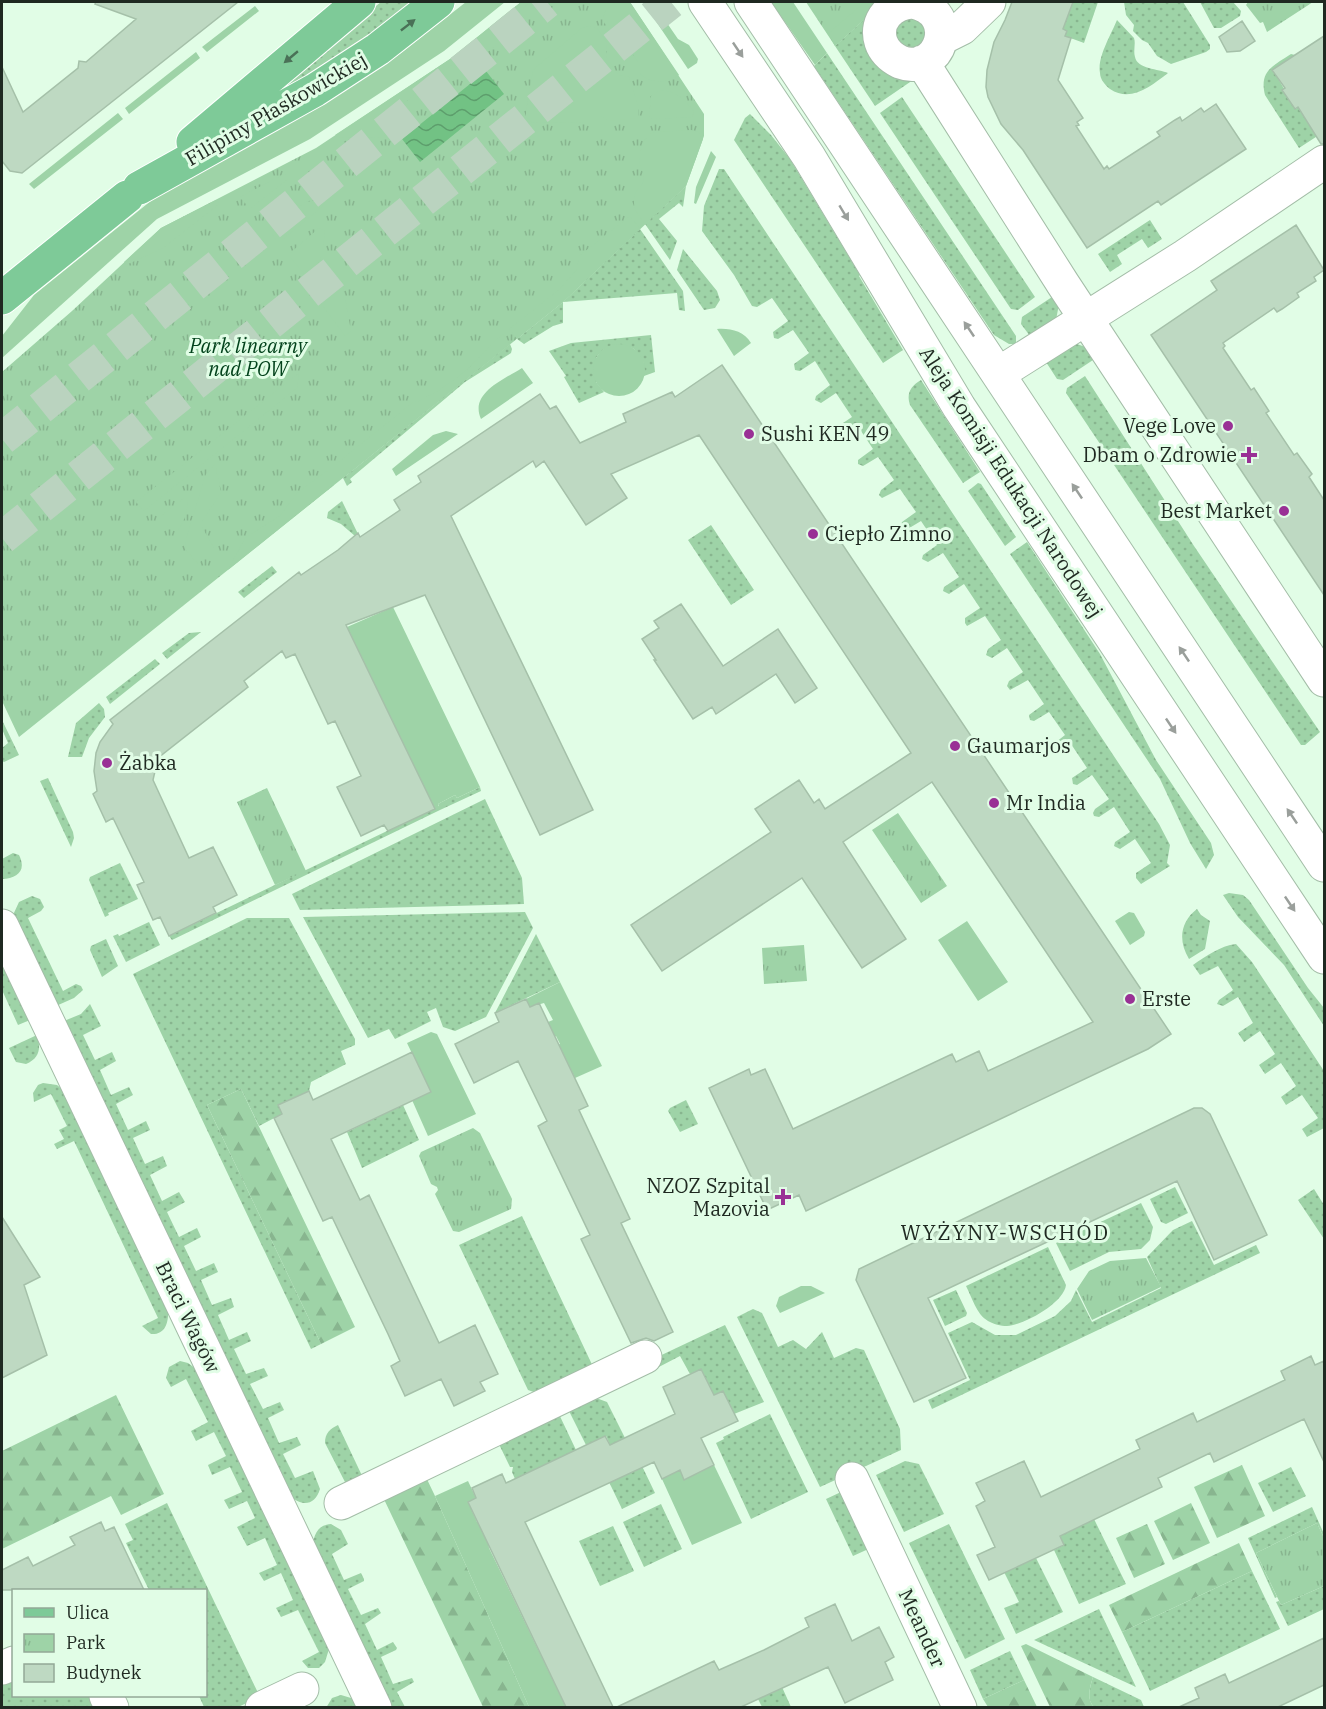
<svg xmlns="http://www.w3.org/2000/svg" width="1326" height="1709" viewBox="0 0 1326 1709" font-family="'IBM Plex Serif',serif">
  <defs>
    <pattern id="grass-dots" width="8" height="8" patternUnits="userSpaceOnUse" patternTransform="scale(1.5)"><rect width="8" height="8" fill="#9ed3a7"/><path d="M2 2h.1M6 6h.1" fill="none" stroke="#88b58f" stroke-width="1.8" stroke-linecap="round"/></pattern>
    <pattern id="forest-firs" width="22" height="20" patternUnits="userSpaceOnUse" patternTransform="scale(1.5)"><rect width="22" height="20" fill="#9ed3a7"/><path d="M5 1l3.5 6h-7zM16 11l3.5 6h-7z" fill="#88b58f"/></pattern>
    <pattern id="park-tufts" width="24" height="20" patternUnits="userSpaceOnUse" patternTransform="scale(1.5)"><rect width="24" height="20" fill="#9ed3a7"/><path d="M3 7l-1-3M5 7V3M7 7l1-3M15 17l-1-3M17 17v-4M19 17l1-3" fill="none" stroke="#88b58f"/></pattern>
    <pattern id="water-waves" width="16" height="10" patternUnits="userSpaceOnUse" patternTransform="scale(1.5)"><rect width="16" height="10" fill="#72c284"/><path d="M0 5q4-4 8 0t8 0" fill="none" stroke="#5d9e6c"/></pattern>
  </defs>
  <rect width="100%" height="100%" fill="#e1fde6"/>
  <path fill="url(#grass-dots)" d="M381,2H413L316,77L250,107Z
    M883,2L880,7L913,80L875,106L835,46Z
    M1073,2H1098L1084,43L1065,36L1063,29Z
    M1124,2H1183L1210,45V49L1206,52L1171,64L1157,56L1148,43L1142,40L1133,31L1134,25L1126,15Z
    M1200,2H1233L1241,11L1240,16L1221,28H1214Z
    M910,16L926,27V41L907,53L891,33V29Z
    M1117,20L1134,38C1136,44 1133,50 1135,57C1137,69 1159,69 1168,73C1151,86 1131,103 1110,89C1105,85 1100,79 1100,73C1097,57 1111,35 1117,20Z
    M827,53L1016,336V344H1009L994,335L814,66Z
    M1291,54L1295,55L1273,70L1296,109L1298,107L1311,128L1319,135L1299,148L1265,95C1259,71 1273,66 1291,54Z
    M902,97L1035,297L1018,310L1011,309L880,113Z
    M750,114L771,135L790,159L860,275L859,276L903,350L883,363L734,140L745,118Z
    M719,169H724L1159,824L1170,845L1167,863L1170,866L1141,884L1136,878V873L1151,863L1135,839L1120,849L1114,846L1115,842L1130,832L1114,807L1099,817L1094,816L1093,813L1095,809L1109,799L1092,775L1077,785L1073,784L1072,778L1087,768L1071,744L1056,753L1051,752V746L1065,735L1049,712L1034,721L1030,720L1029,715L1044,704L1028,680L1010,690L1007,686L1009,681L1023,672L1007,648L992,658L986,655L988,649L1001,640L985,616L967,626L965,623V618L980,608L964,584L949,594L943,591L944,587L959,577L943,553L928,562L922,559L923,555L937,545L921,521L906,530H903L900,527L902,522L916,512L900,489L882,498L879,495L881,490L894,480L878,457L863,466L858,464V460L873,449L857,425L842,435L836,431L837,427L852,417L836,393L821,403L815,400L816,396L830,385L815,361L800,371L795,370L794,364L809,353L793,330L778,339L774,338L773,332L788,321L772,298L757,307L752,306L734,275L702,231L704,206Z
    M686,186L683,207L679,203L659,219L677,241L670,260L645,224Z
    M1150,220L1162,239L1148,248L1142,239L1117,255L1122,264L1110,272L1098,254Z
    M640,229L683,291L685,311L679,310L677,293L563,302V323L553,326L524,344L517,339L563,302Z
    M683,249L717,291L720,300L715,308L704,310L677,270Z
    M1055,295L1059,304L1056,320L1033,340L1021,324L1022,317Z
    M651,335L655,372L644,376L643,361L634,349C620,342 605,344 596,358V382L604,392L579,403L564,377L566,376L549,351L571,343Z
    M510,344L512,349L511,353L465,382L350,479L352,482L347,486L343,478Z
    M1077,344L1088,348L1096,358L1063,380L1057,379L1046,362L1071,345Z
    M1085,376L1194,546L1320,732L1305,745H1301L1066,393L1067,388Z
    M921,380L980,472L963,483L910,405C906,393 911,386 921,380Z
    M978,483L981,484L1016,537L1005,546L968,491Z
    M342,501L358,534L355,536L341,524L327,518L328,512Z
    M711,525L754,590L731,605L688,540Z
    M1027,542L1100,654L1156,760L1211,843L1214,855L1206,869L1190,843L1160,779L1010,554Z
    M272,566L277,572L244,598L238,592Z
    M201,632L167,659L162,653L189,633Z
    M155,659L160,664L110,704L106,697Z
    M99,703L104,709L105,717L89,738L82,757H68L76,723Z
    M2,720L19,755L4,762L2,761V748L8,743L2,729Z
    M48,778L73,832L74,838L71,847L40,781Z
    M480,787L481,791L440,810L172,940L169,936L439,806L438,804L455,795L457,798Z
    M485,799L522,878L524,904L300,910L292,894Z
    M13,853L19,855C27,871 17,878 2,879V859Z
    M120,863L138,899L108,913L109,915L105,917L89,880L90,877Z
    M1229,893L1243,895L1249,900L1308,988L1324,1008V1026L1284,965L1238,917L1223,895Z
    M32,896L40,899L44,907L41,911L28,918L63,991L76,984L81,986L83,990L74,998L56,1006L13,915L19,902Z
    M1197,909L1201,915L1210,921L1205,949L1189,959C1178,941 1180,922 1197,909Z
    M525,912L533,928L486,1017L455,1031L443,1027L436,1008L427,1012L431,1021L395,1039L389,1029L368,1038L303,917Z
    M247,918H289L355,1039V1045L341,1051L346,1064L311,1082L309,1091L279,1105L282,1114L259,1126L241,1089L207,1105L321,1344L311,1349L133,974Z
    M149,922L160,945L126,962L113,936L118,934L119,936Z
    M536,934L560,982L495,1013Z
    M106,939L118,966L102,977L90,950L91,946Z
    M1236,944L1252,962L1324,1071V1128L1307,1137L1302,1129L1318,1118L1302,1095L1286,1105L1281,1097L1296,1086L1281,1063L1265,1074L1259,1065L1275,1054L1260,1031L1244,1042L1238,1033L1253,1023L1238,997L1223,1006L1217,1004L1219,1000L1233,990L1218,966L1200,975L1193,965C1206,956 1220,946 1236,944Z
    M2,961L30,1020L18,1025L2,990Z
    M90,1004L101,1026L83,1035L95,1060L112,1052L116,1061L100,1070L111,1095L129,1087L133,1095L116,1104L128,1130L146,1121L150,1130L133,1138L145,1164L163,1156L167,1166L150,1175L162,1201L179,1192L185,1202L167,1212L179,1237L197,1228L201,1237L184,1246L196,1271L214,1263L218,1272L201,1280L212,1305L231,1298L234,1307L218,1315L229,1340L247,1332L251,1341L234,1349L246,1374L264,1368L268,1376L250,1384L263,1409L280,1402L284,1410L268,1418L279,1443L297,1437L301,1445L283,1454L295,1478L313,1471L320,1489C316,1503 305,1507 294,1499L64,1021L81,1014Z
    M37,1035C41,1048 40,1058 26,1064L16,1062L9,1048Z
    M43,1083L57,1085L64,1091L168,1308C169,1321 166,1335 151,1334L142,1326L158,1318L74,1141L57,1149L54,1144L64,1139L59,1130L67,1126L51,1094L34,1102L33,1093L38,1085Z
    M686,1100L698,1124L680,1132L668,1111L670,1108Z
    M403,1105L419,1140L362,1168L347,1132Z
    M1175,1187L1188,1213L1166,1224L1161,1222L1150,1199Z
    M1314,1189L1324,1205V1239L1298,1200Z
    M1141,1203L1153,1227L1150,1240L1141,1249L1109,1252L1070,1271L1056,1243Z
    M522,1216L596,1373L545,1396L528,1390L459,1245Z
    M1192,1221L1214,1265L1256,1245L1260,1253L932,1409L928,1400L970,1380L948,1333L972,1322L995,1335H1016L1055,1316L1071,1301L1076,1290L1092,1322L1161,1288L1147,1257L1173,1230Z
    M1048,1247L1066,1285C1064,1303 1024,1325 1007,1326C1001,1326 993,1324 988,1321C976,1314 972,1297 966,1286Z
    M956,1290L967,1313L966,1316L945,1326L933,1300Z
    M753,1309L762,1313L778,1347L793,1340L806,1349L822,1332L834,1358L856,1348L864,1350L900,1429L901,1450L820,1487L737,1317Z
    M725,1325L764,1402L734,1414L723,1391L714,1395L701,1369L690,1374L680,1356L655,1369L651,1360Z
    M180,1361L188,1363L196,1369L329,1649L325,1662L319,1668H308L302,1661L319,1652L298,1610L281,1617L276,1608L293,1600L281,1573L264,1581L259,1573L277,1565L265,1538L247,1546L237,1527L255,1518L247,1501L229,1509L224,1500L242,1492L230,1467L212,1475L208,1465L226,1456L214,1432L196,1441L191,1431L208,1422L186,1379L171,1387L166,1378L169,1367Z
    M588,1395L607,1402L625,1438L628,1437L655,1493L622,1509L609,1482L624,1475L606,1436L586,1445L566,1405Z
    M557,1410L576,1450L515,1479L512,1472L513,1467H510L496,1438Z
    M770,1414L808,1492L751,1519L716,1443L724,1439L723,1437Z
    M338,1425L365,1482L348,1484L345,1482L325,1443C325,1433 330,1429 338,1425Z
    M905,1461L919,1464L944,1514L904,1532L876,1475Z
    M1291,1467L1306,1496L1273,1512L1258,1483Z
    M841,1492L875,1546L853,1556L826,1499Z
    M167,1503L260,1697L238,1707H204L199,1696H206V1590H149L126,1543L133,1540L125,1524Z
    M661,1504L682,1549L644,1567L623,1522Z
    M1312,1507L1324,1534V1538L1317,1523L1256,1553L1277,1597L1275,1598L1248,1538Z
    M1094,1519L1126,1584L1079,1604L1054,1550L1064,1545L1060,1536Z
    M331,1524L341,1530L348,1544L332,1554L344,1580L361,1573L364,1579V1581L348,1589L361,1615L378,1608L381,1613L365,1624L377,1650L393,1642L397,1648L396,1650L381,1657L393,1684L412,1678L414,1682L397,1692L405,1707H391L313,1543C315,1532 319,1525 331,1524Z
    M949,1524L1005,1639L965,1659L909,1543Z
    M613,1526L634,1571L600,1586L579,1541Z
    M1036,1558L1063,1612L1016,1634L1004,1608L1019,1602L1004,1572Z
    M1252,1571L1280,1629L1150,1691L1122,1632Z
    M1324,1586V1609L1288,1626L1276,1602L1279,1601L1281,1605Z
    M1099,1609L1136,1687L1034,1640Z
    M1010,1651L1024,1680L983,1699L970,1670Z
    M13,1670L14,1696H97L103,1708H2V1676Z
    M1093,1677L1141,1700L1144,1707H1094C1086,1699 1090,1687 1093,1677Z
    M782,1687L791,1707H762L758,1699Z
    M341,1695L351,1698L358,1707L326,1708L332,1698Z"/>
  <path fill="url(#forest-firs)" d="M241,1089L355,1327L321,1344L207,1105Z
    M116,1395L164,1494L121,1515L111,1496L2,1549V1451Z
    M1242,1465L1265,1516L1217,1538L1194,1487Z
    M424,1473L435,1496L529,1707H483L381,1493Z
    M1191,1503L1210,1543L1173,1560L1154,1521Z
    M1147,1524L1165,1564L1134,1578L1116,1538Z
    M1239,1543L1252,1571L1122,1632L1109,1605Z
    M1026,1644L1093,1677C1090,1687 1086,1699 1094,1707H1050L1021,1646Z
    M1024,1680L1037,1707H988L983,1699Z"/>
  <path fill="url(#park-tufts)" d="M521,2H630L704,114V136L686,186L563,302L19,737L2,701V372L72,311L161,228L316,148L450,59Z
    M806,2H883L835,46Z
    M1248,2H1313L1267,32L1263,22L1260,23L1246,5Z
    M267,788L306,871L275,885L237,802Z
    M898,813L947,886L921,903L872,830Z
    M804,945L807,981L764,984L762,948Z
    M473,1128L480,1133L512,1199L511,1209L459,1232L453,1231L435,1194L438,1190L437,1187L431,1184L419,1156L421,1152Z
    M1146,1258L1161,1287L1092,1320L1077,1289L1089,1271L1110,1261Z
    M1317,1523L1324,1538V1586L1281,1605L1256,1553Z"/>
  <path fill="#9ed3a7" d="M466,2H505L444,51L310,139L157,219L2,358V336L34,295L152,200L369,75L401,53Z
    M521,2H530L512,19L510,34L472,64L450,66L403,104L399,123L382,137L339,138L335,135L450,59Z
    M616,2H630L679,75C665,84 650,84 638,72V62L628,47L618,44L604,22L603,17L606,10Z
    M643,2H657L658,10L678,39L689,45L698,59L697,63L688,69Z
    M771,2H793L827,53L815,65Z
    M865,2H883L835,46L830,37V32Z
    M255,6L259,11L207,52L202,47Z
    M589,26L597,28L607,43L606,56L618,75L629,77L638,105V118L608,121L601,116H590L584,122L533,123L526,117V111L533,70L582,28Z
    M196,52L200,58L129,114L125,108Z
    M661,90C676,91 685,99 694,112L692,117L653,119L649,118L651,96Z
    M118,113L123,119L34,189L29,184Z
    M691,130L698,132L703,139L686,186L645,224C641,218 634,211 634,203C634,188 640,190 643,182C646,174 641,171 640,164C639,152 643,135 655,132Z
    M711,151L716,157L696,204L694,203L696,187Z
    M284,174L288,175V179L250,209L240,197Z
    M216,200L219,204L163,248L126,265L124,262L161,228Z
    M319,200L323,202L322,207L282,240H276L272,234V229L305,202Z
    M630,216L640,229L563,302L517,339L509,329L560,289L577,269L579,256Z
    M319,228L325,231C323,247 323,269 305,275L290,257V253Z
    M342,281L351,331L345,336L317,298L337,282Z
    M717,329C730,328 744,331 751,343L734,356Z
    M503,334L510,344L343,478L336,464L412,403C428,399 452,382 465,371C479,359 489,345 503,334Z
    M593 370a26 26 0 1 1 52 0a26 26 0 1 1-52 0Z
    M522,368L533,383L481,419C469,393 505,379 522,368Z
    M299,373L297,388L144,511L136,502Z
    M446,431L458,434L396,476L392,469L433,435Z
    M215,464L221,492L202,522V527L214,548L198,564L186,550L185,542L206,474Z
    M327,471L334,485L228,570L245,538L280,516L297,493Z
    M184,498L187,499C189,507 184,523 178,530H172L161,519V516Z
    M393,607L480,787L457,798L455,795L438,804L439,807L435,809L347,627Z
    M1129,912L1134,913L1145,932L1144,936L1130,945L1115,921Z
    M967,921L1008,982L978,1001L938,940Z
    M560,982L602,1066L575,1078L561,1049H549L560,1044L556,1036L545,1040L548,1022L553,1020L544,1003L530,1007L526,999Z
    M431,1032L437,1034L476,1114L428,1136L412,1100L430,1091L407,1043Z
    M801,1286H811L825,1293L780,1313L776,1306L779,1297Z
    M714,1465L742,1523L692,1545L662,1479L680,1470L685,1479Z
    M468,1481L476,1498L468,1502L477,1522L486,1518L489,1548L566,1707H529L435,1496Z"/>
  <path fill="url(#water-waves)" d="M486,71L504,94L420,162L402,139Z"/>
  <path fill="#bed9c2" stroke="#a5c0a9" stroke-width="1.5" d="M96,2H238L22,173L10,171L2,161V67L23,112L78,68L79,61L86,62L136,19L95,4Z
    M1012,2H1073L1063,29L1067,31L1065,36L1071,38L1058,80L1083,118L1077,122L1079,125L1076,126L1104,169L1107,166L1109,169L1160,136L1157,132L1175,120L1180,117L1182,121L1201,108L1204,112L1216,104L1246,149L1161,205L1158,201L1087,248L1023,150L1001,124L988,97L986,87L987,70L994,42L1005,20Z
    M1242,21L1255,41L1240,51L1227,52L1219,37Z
    M1324,36V144H1321L1298,107L1295,109L1282,90L1285,88L1272,70Z
    M1296,225L1324,270L1314,277L1316,281L1297,293L1299,297L1282,309L1277,312L1274,308L1223,343L1225,346L1223,348L1251,390L1254,388L1269,411L1266,413L1294,455L1297,453L1312,474L1309,477L1324,500V595L1151,335L1217,290L1211,281Z
    M722,365L1171,1034L1148,1049L806,1211L799,1195L767,1210L709,1088L749,1069L751,1075L765,1069L793,1129L952,1054L956,1062L979,1051L988,1071L1093,1022L932,782L843,842L906,939L862,968L802,878L662,971L631,925L771,832L755,809L799,780L814,803L819,799L825,809L911,753L699,435L611,474L627,498L586,525L544,461L536,467L533,461L451,516L593,810L540,835L425,595L346,625L435,809L388,831L384,825L361,836L337,787L361,776L335,721L328,724L295,654L286,658L282,651L244,681L248,687L158,758L153,780L189,858L213,847L237,895L213,907L216,913L169,936L160,917L153,920L142,896L137,885L144,882L113,818L106,822L93,794L97,791L94,771L96,753L100,742L113,724L110,720L299,572L301,575L338,550L358,533L360,537L400,510L394,500L421,482L418,476L540,394L550,409L556,406L580,443L626,422L623,414L672,392L675,397Z
    M681,604L723,666L778,629L817,688L795,703L776,674L716,714L712,707L693,719L654,660H656L642,639L659,628L654,621Z
    M526,999L530,1007L539,1003L588,1106L579,1110L630,1219L621,1223L673,1332L654,1341L646,1338L631,1343L581,1239L590,1235L538,1126L547,1121L518,1061L474,1083L455,1044L499,1022L495,1013Z
    M412,1052L431,1092L331,1139L360,1200L369,1195L439,1343L475,1325L498,1374L480,1382L485,1391L454,1406L441,1379L405,1396L391,1366L400,1361L388,1334L332,1217L323,1221L274,1118L282,1114L278,1105L309,1091L313,1100Z
    M1194,1108H1202L1210,1114L1267,1235L1214,1260L1177,1181L962,1282L928,1298L966,1378L914,1402L856,1280L859,1269Z
    M2,1217L40,1277L24,1285L47,1355L2,1378Z
    M1311,1356L1315,1365L1324,1361V1462L1304,1419L1214,1462L1210,1453L1158,1478L1162,1487L1060,1536L1064,1545L989,1580L977,1555L995,1547L976,1506L985,1501L976,1483L1024,1461L1041,1497L1140,1449L1136,1440L1193,1413L1197,1422L1285,1380L1281,1371Z
    M701,1369L714,1395L723,1391L738,1421L701,1438L714,1465L684,1480L680,1470L662,1479L654,1462L525,1522L613,1707H566L468,1502L476,1498L472,1488L502,1474L506,1483L605,1436L610,1445L675,1414L663,1387Z
    M101,1522L105,1531L114,1527L144,1590H2V1570L28,1557L33,1566L75,1545L70,1537Z
    M835,1604L852,1641L879,1627L894,1657L885,1662L893,1680L845,1703L828,1667L741,1707H617L714,1661L719,1670L764,1650L809,1627L805,1618Z
    M1324,1638V1685L1278,1707H1179L1199,1698L1195,1688L1225,1674L1229,1683Z"/>
  <g fill="none" stroke-linecap="round" stroke-linejoin="round">
    <path stroke="#bad3bf" stroke-width="33" stroke-dasharray="33 16" stroke-linecap="butt" d="M2,439L547,2
      M2,538L671,2"/>
    <defs>
      <path id="minor" d="M705,2L809,157L959,407L1324,957
        M751,2L1324,865
        M913,2C892,3 874,20 881,42C884,51 892,58 900,62C940,77 963,13 913,2
        M942,38L962,28L989,2
        M922,62L1063,284L1324,680
        M998,374L1185,256L1324,162
        M2,926L375,1708
        M852,1479L960,1708
        M341,1503L645,1357
        M2,1668L14,1663
        M106,1696L112,1708
        M262,1708L302,1689"/>
      <path id="major" d="M193,142L359,2
        M139,188L315,90L378,49L438,2
        M2,298L127,197"/>
    </defs>
    <use href="#minor" stroke="#a3bda7" stroke-width="35"/>
    <use href="#major" stroke="#fff" stroke-width="35"/>
    <use href="#minor" stroke="#fff" stroke-width="33"/>
    <use href="#major" stroke="#7eca98" stroke-width="33"/>
  </g>
  <defs><path id="oneway-solid" d="M-6-.8H1V-3.2L6.5 0L1 3.2V.8H-6Z" transform="scale(1.5)"/></defs>
  <g fill="#4a7157">
    <use href="#oneway-solid" transform="translate(408 25) rotate(-38)"/>
    <use href="#oneway-solid" transform="translate(291 57) rotate(140)"/>
  </g>
  <g fill="#9a9f9b">
    <use href="#oneway-solid" transform="translate(738 50) rotate(56)"/>
    <use href="#oneway-solid" transform="translate(844 213) rotate(59)"/>
    <use href="#oneway-solid" transform="translate(969 329) rotate(-124)"/>
    <use href="#oneway-solid" transform="translate(1077 491) rotate(-124)"/>
    <use href="#oneway-solid" transform="translate(1184 654) rotate(-124)"/>
    <use href="#oneway-solid" transform="translate(1171 726) rotate(56)"/>
    <use href="#oneway-solid" transform="translate(1292 816) rotate(-124)"/>
    <use href="#oneway-solid" transform="translate(1290 904) rotate(56)"/>
  </g>
  <g fill="#993195" stroke="#e1fde6" stroke-width="2">
    <circle cx="1228" cy="426" r="6"/>
    <circle cx="749" cy="434" r="6"/>
    <path d="M1246 446h6v6h6v6h-6v6h-6v-6h-6v-6h6z"/>
    <circle cx="1284" cy="511" r="6"/>
    <circle cx="813" cy="534" r="6"/>
    <circle cx="955" cy="746" r="6"/>
    <circle cx="107" cy="763" r="6"/>
    <circle cx="994" cy="803" r="6"/>
    <circle cx="1130" cy="999" r="6"/>
    <path d="M780 1188h6v6h6v6h-6v6h-6v-6h-6v-6h6z"/>
  </g>
  <g text-anchor="middle" stroke-width="6" stroke-linejoin="round" paint-order="stroke">
    <g font-size="20" fill="#1f2921" stroke="#e1fde6">
      <text transform="translate(276 109) rotate(-30)" y="7">Filipiny Płaskowickiej</text>
      <text transform="translate(1011 482) rotate(57)" y="7">Aleja Komisji Edukacji Narodowej</text>
      <text transform="translate(188 1317) rotate(64)" y="7">Braci Wagów</text>
      <text transform="translate(922 1628) rotate(65)" y="7">Meander</text>
    </g>
    <g font-size="20" font-style="italic" fill="#02421b" stroke="#e1fde6">
      <text x="248" y="353">Park linearny<tspan x="248" dy="23">nad POW</tspan></text>
    </g>
    <g font-size="20" fill="#1f2921" stroke="#e1fde6" text-anchor="start">
      <text x="1216" y="433" text-anchor="end">Vege Love</text>
      <text x="761" y="441">Sushi KEN 49</text>
      <text x="1237" y="462" text-anchor="end">Dbam o Zdrowie</text>
      <text x="1272" y="518" text-anchor="end">Best Market</text>
      <text x="825" y="541">Ciepło Zimno</text>
      <text x="967" y="753">Gaumarjos</text>
      <text x="119" y="770">Żabka</text>
      <text x="1006" y="810">Mr India</text>
      <text x="1142" y="1006">Erste</text>
      <text x="770" y="1193" text-anchor="end">NZOZ Szpital<tspan x="770" dy="23">Mazovia</tspan></text>
    </g>
    <g font-size="21" letter-spacing="1.5" fill="#1f2921" stroke="#e1fde6">
      <text x="1005" y="1240">WYŻYNY-WSCHÓD</text>
    </g>
  </g>
  <rect width="1326" height="1709" fill="none" stroke="#1f2921" stroke-width="6"/>
  <rect x="12" y="1589" width="195" height="108" fill="#e1fde6" stroke="#93a897" stroke-width="1.5"/>
  <rect x="24" y="1608" width="30" height="9" fill="#7eca98" stroke="#93a897" stroke-width="1.5"/>
  <text x="66" y="1619" font-size="18" fill="#1f2921">Ulica</text>
  <rect x="24" y="1634" width="30" height="18" fill="url(#park-tufts)" stroke="#93a897" stroke-width="1.5"/>
  <text x="66" y="1649" font-size="18" fill="#1f2921">Park</text>
  <rect x="24" y="1664" width="30" height="18" fill="#bed9c2" stroke="#93a897" stroke-width="1.5"/>
  <text x="66" y="1679" font-size="18" fill="#1f2921">Budynek</text>
</svg>
